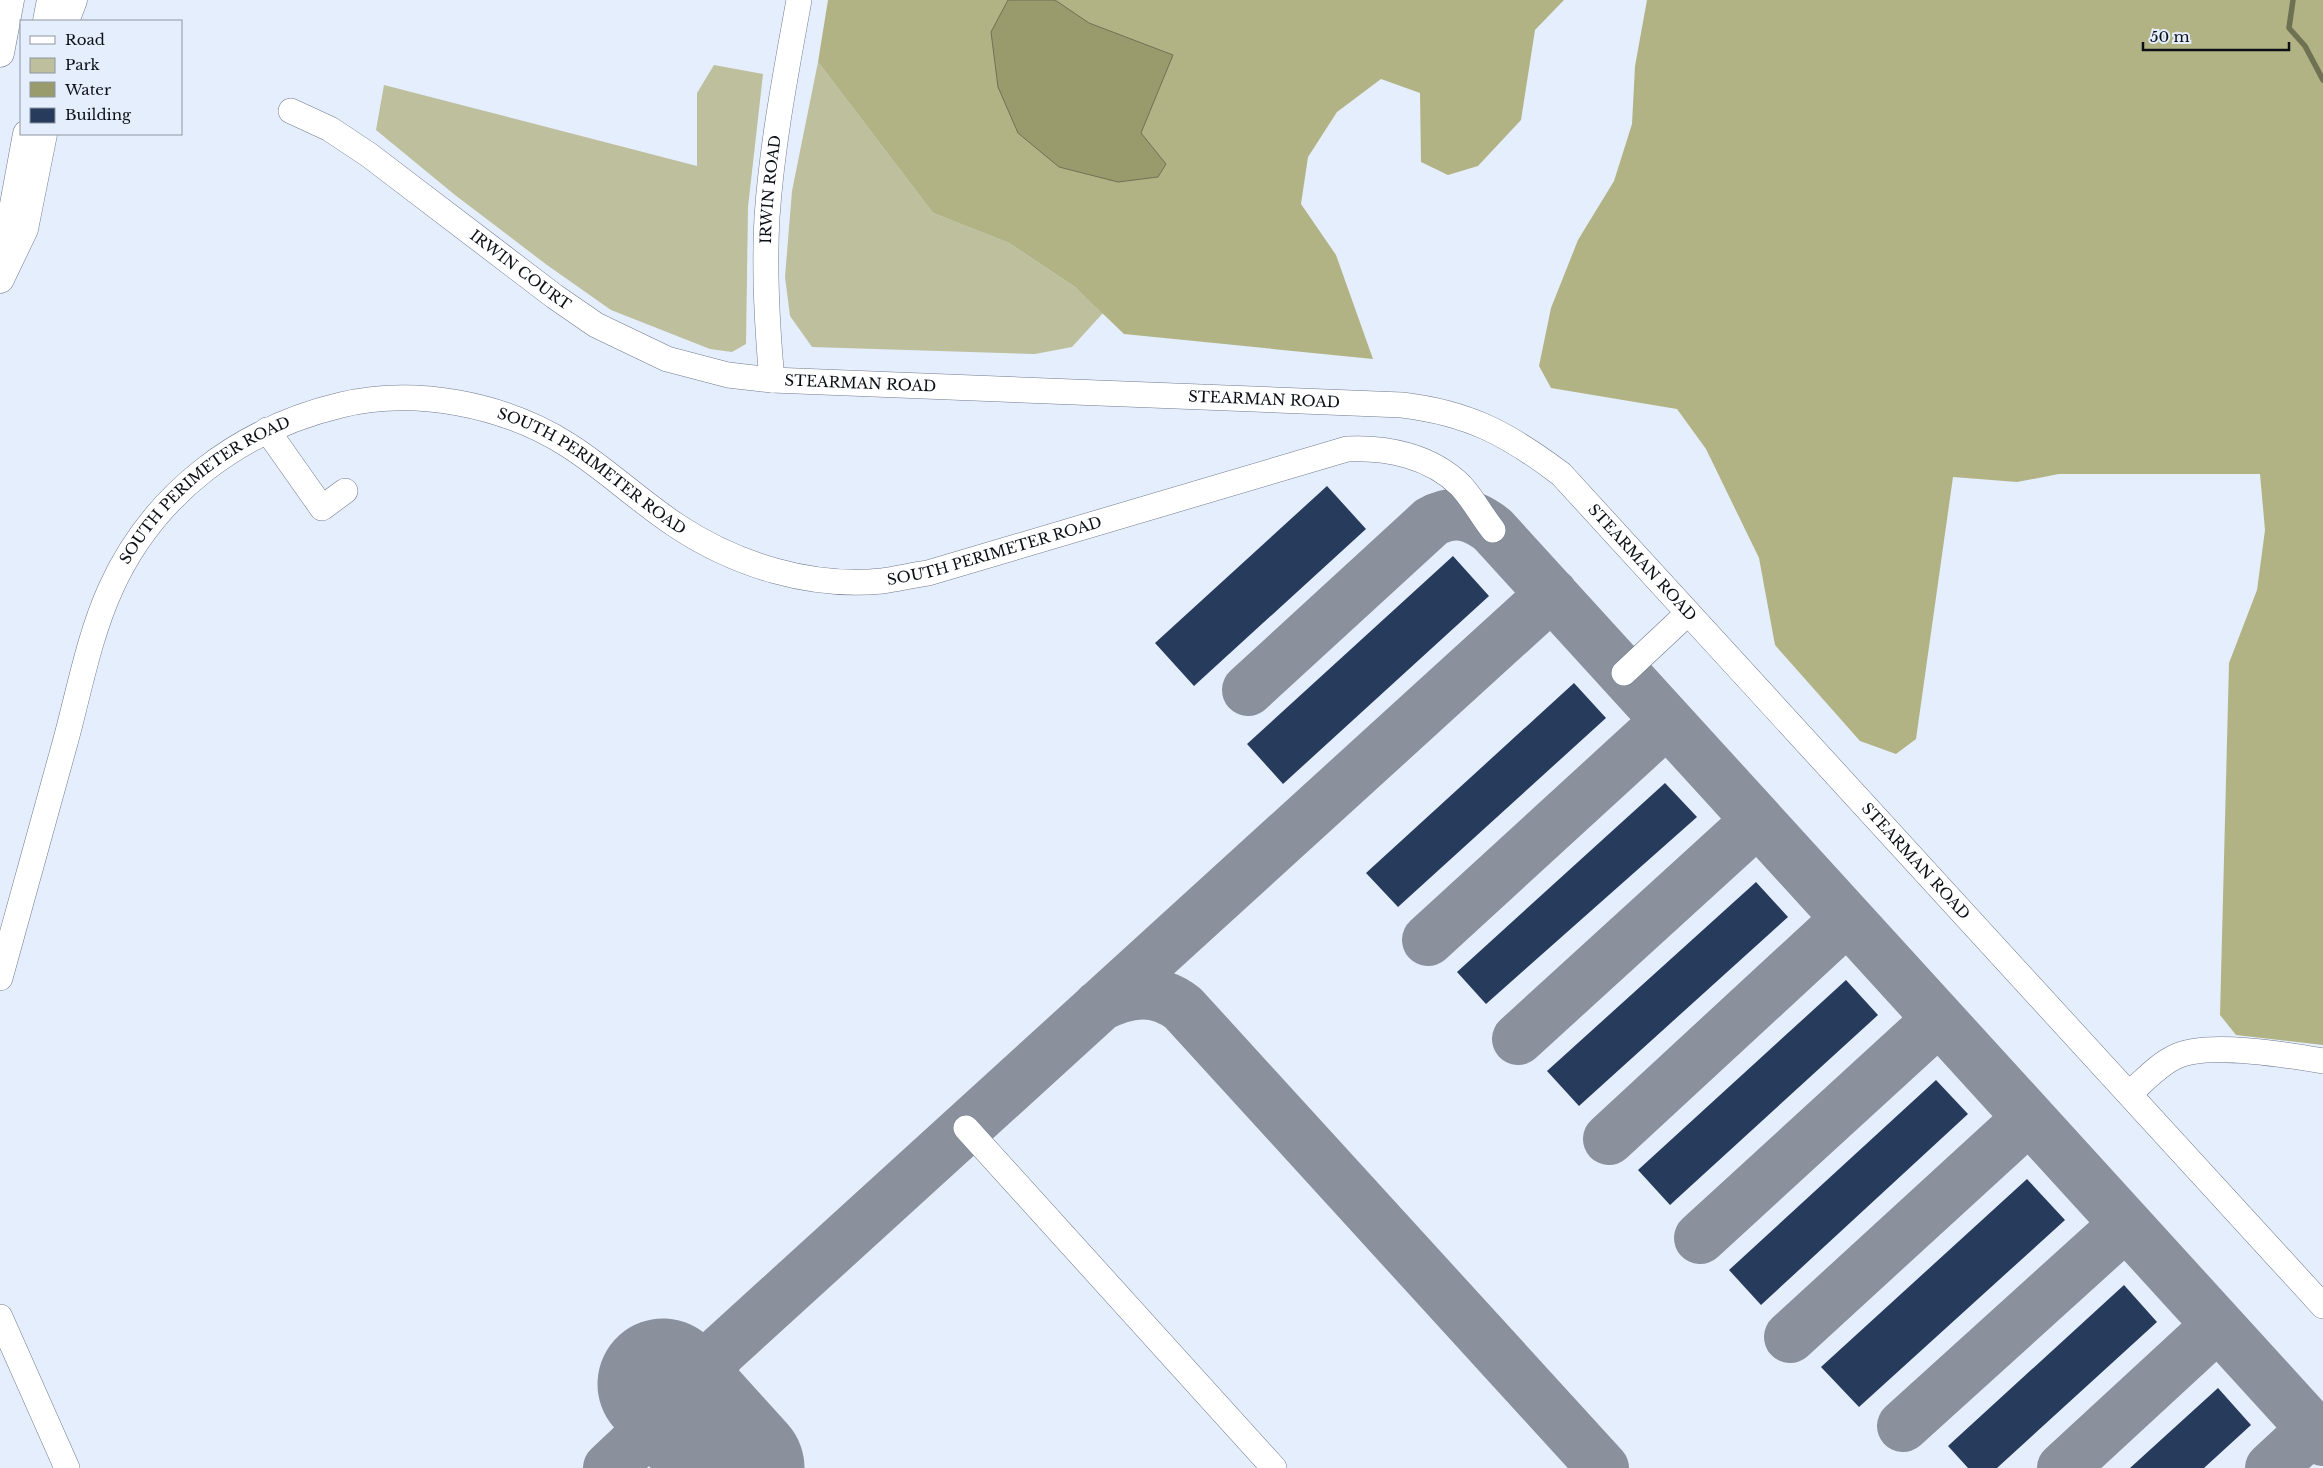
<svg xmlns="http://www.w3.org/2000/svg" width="2323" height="1468" viewBox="0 0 2323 1468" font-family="'Libre Baskerville',serif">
  <rect width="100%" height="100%" fill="#e5eefd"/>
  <path fill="#bdbf9d" d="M818,62L933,213L1009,243L1075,287L1103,313L1072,347L1035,354L812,347L790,316L785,277L792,191Z
    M714,65L763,74L748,207L746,344L732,352L710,349L611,310L547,265L455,195L376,130L384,85L697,166V93Z"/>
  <path fill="#b2b384" d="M828,0H1564L1535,30L1521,120L1478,166L1448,175L1421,162L1420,93L1381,79L1337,112L1308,157L1301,204L1336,255L1373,359L1124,334L1075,287L1009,243L933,213L818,62Z
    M1647,0H2323V1045L2236,1035L2220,1015L2229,663L2257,590L2265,530L2260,474H2059L2017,482L1953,477L1916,739L1896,754L1860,741L1775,645L1759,558L1706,449L1677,409L1551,388L1539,366L1551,308L1578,240L1614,181L1632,124L1635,66Z"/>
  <path fill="#9a9b6d" stroke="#6f7153" d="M1008,0H1055L1089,23L1173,55L1141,133L1166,164L1158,177L1118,182L1059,167L1018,133L998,87L991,32Z"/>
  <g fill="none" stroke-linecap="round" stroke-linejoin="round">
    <path stroke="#6f7153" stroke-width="5.5" d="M2293,0L2289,28L2305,46L2323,80"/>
    <path stroke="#8a909c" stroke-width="52" d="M1248,690L1431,522C1454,509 1473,514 1493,530L2323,1440
      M1428,940L1667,721
      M1099,1006C1128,991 1156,987 1183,1008L1603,1468
      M1518,1039L1757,821
      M1609,1139L1847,919
      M1700,1238L1939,1019
      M1790,1337L2029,1118
      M1903,1426L2126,1224
      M609,1468L679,1402L722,1350L1552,594
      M2063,1468L2218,1325
      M2271,1468L2313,1429"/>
    <path stroke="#8a909c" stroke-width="131" d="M663,1384L739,1468"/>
  </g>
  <path fill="#273b5c" d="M1327,486L1366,529L1194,686L1155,643Z
    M1453,556L1489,596L1283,784L1247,744Z
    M1574,683L1606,718L1398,907L1366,873Z
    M1665,783L1697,817L1486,1004L1457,972Z
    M1756,882L1788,917L1579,1106L1547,1071Z
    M1846,980L1878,1015L1670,1205L1638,1170Z
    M1936,1080L1968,1114L1761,1305L1729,1270Z
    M2027,1179L2065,1220L1859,1407L1821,1367Z
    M2124,1285L2157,1322L1997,1468H1968L1948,1446Z
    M2218,1388L2251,1425L2204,1468H2130Z"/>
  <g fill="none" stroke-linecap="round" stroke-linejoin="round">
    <defs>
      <g id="minor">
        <path id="s1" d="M291,111L330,129L369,155L554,296L596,325L667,359L728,375L772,380L1402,405C1469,413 1508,434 1561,474L2323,1306"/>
        <path id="s2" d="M772,380C767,326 764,271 767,217C772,144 786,72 799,0"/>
        <path d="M267,430L322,508L345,491"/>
        <path d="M1624,673L1688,613"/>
        <path id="s3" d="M0,978C22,900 43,821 65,743C79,692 89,636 111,588C154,493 240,429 341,405C415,387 503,404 568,445C606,469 639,501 677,526C736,565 810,588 882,581C897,579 913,575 928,573L1347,449C1387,447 1431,456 1461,486C1473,499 1482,516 1493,530"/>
        <path d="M2130,1093C2144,1081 2158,1065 2175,1057C2206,1041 2288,1055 2323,1061"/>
        <path d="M966,1128L1274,1468"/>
        <path d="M0,1317L67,1468"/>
      </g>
      <path id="major" d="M47,21L51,0
        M0,53L10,0
        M3,264L27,134"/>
      <path id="highway" d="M65,21L73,0
        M0,279L24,229L43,134"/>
    </defs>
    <use href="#minor" stroke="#717b8c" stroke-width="26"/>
    <use href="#major" stroke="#717b8c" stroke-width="29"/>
    <use href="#highway" stroke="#717b8c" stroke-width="29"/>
    <use href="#minor" stroke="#fff" stroke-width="25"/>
    <use href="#major" stroke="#fff" stroke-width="28"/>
    <use href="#highway" stroke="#fff" stroke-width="28"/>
  </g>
  <g text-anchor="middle" stroke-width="5" stroke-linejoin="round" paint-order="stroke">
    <g font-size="15" fill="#0c1016" stroke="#e5eefd">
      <text dy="5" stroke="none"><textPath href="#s2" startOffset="191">IRWIN ROAD</textPath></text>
      <text dy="5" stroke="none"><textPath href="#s1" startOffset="280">IRWIN COURT</textPath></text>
      <text dy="5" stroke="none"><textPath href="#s1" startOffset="648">STEARMAN ROAD</textPath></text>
      <text dy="5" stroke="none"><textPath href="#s1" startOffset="1052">STEARMAN ROAD</textPath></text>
      <text dy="5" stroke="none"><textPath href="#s3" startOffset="980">SOUTH PERIMETER ROAD</textPath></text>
      <text dy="5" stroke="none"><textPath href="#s3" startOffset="545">SOUTH PERIMETER ROAD</textPath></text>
      <text dy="5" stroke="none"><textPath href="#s3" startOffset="1415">SOUTH PERIMETER ROAD</textPath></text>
      <text dy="5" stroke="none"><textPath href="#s1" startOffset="1486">STEARMAN ROAD</textPath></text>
      <text dy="5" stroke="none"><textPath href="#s1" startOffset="1891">STEARMAN ROAD</textPath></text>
    </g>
  </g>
  <rect x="20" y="20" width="162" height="115" fill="#e5eefd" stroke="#8e95a1"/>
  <rect x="30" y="36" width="25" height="8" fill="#ffffff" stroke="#8e95a1"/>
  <text x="65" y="45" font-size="15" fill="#0c1016">Road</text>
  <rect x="30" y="58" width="25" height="15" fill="#bdbf9d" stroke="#8e95a1"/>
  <text x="65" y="70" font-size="15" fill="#0c1016">Park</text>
  <rect x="30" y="82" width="25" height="15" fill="#9a9b6d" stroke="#8e95a1"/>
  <text x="65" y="95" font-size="15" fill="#0c1016">Water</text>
  <rect x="30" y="108" width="25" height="15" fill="#273b5c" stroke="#8e95a1"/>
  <text x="65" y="120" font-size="15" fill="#0c1016">Building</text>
  <path d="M2143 42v8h146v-8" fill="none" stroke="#0c1016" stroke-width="2.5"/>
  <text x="2150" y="42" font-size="15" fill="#0c1016" stroke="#e5eefd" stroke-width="4" paint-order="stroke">50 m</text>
</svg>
